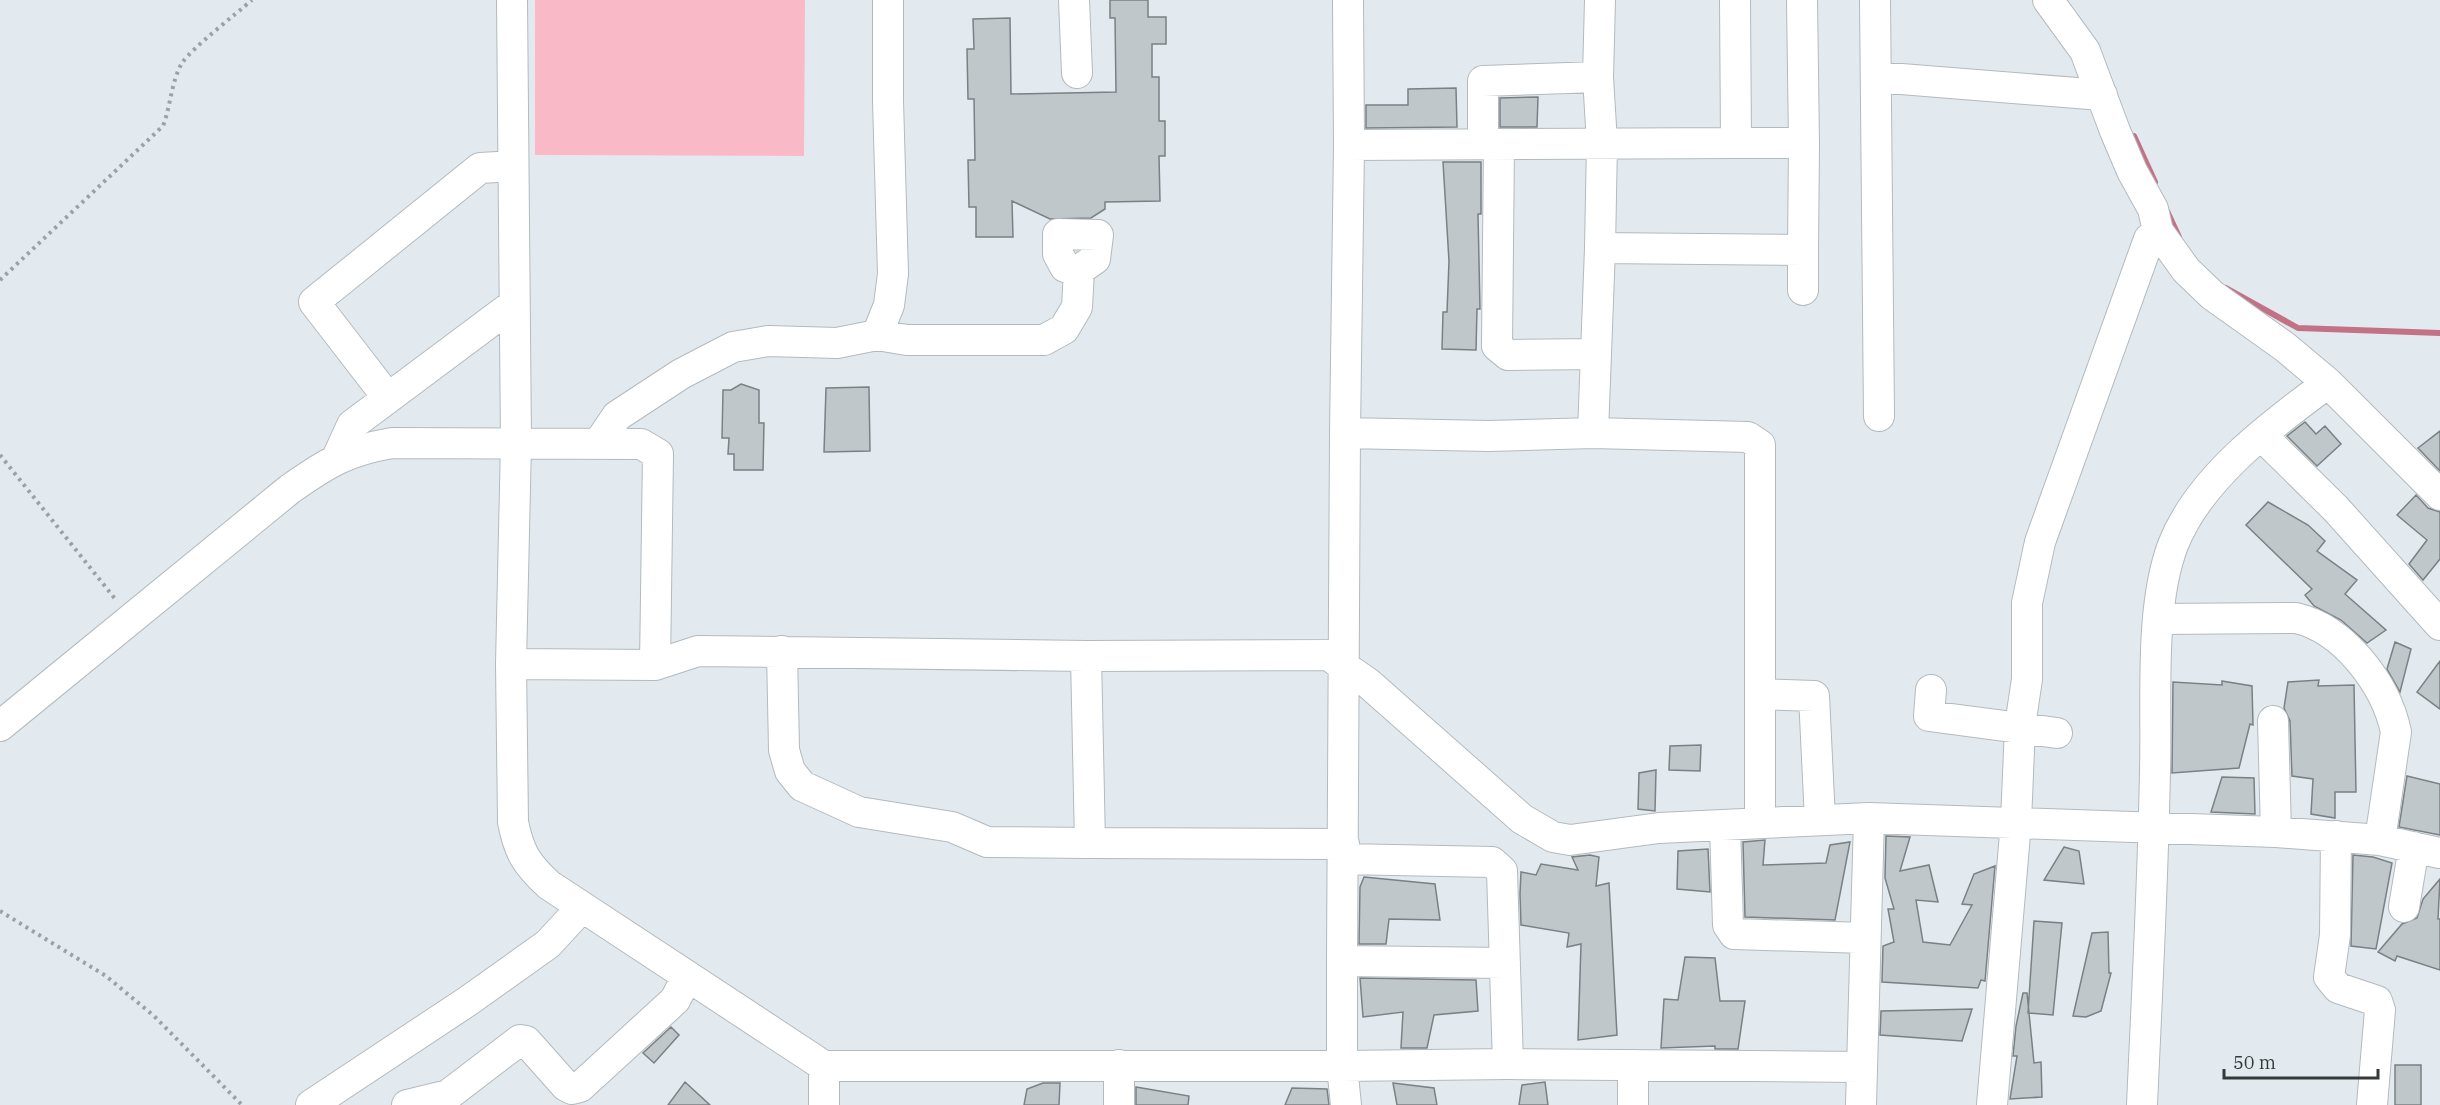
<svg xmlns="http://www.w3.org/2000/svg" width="2440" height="1105" viewBox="0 0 2440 1105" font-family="'IBM Plex Serif',serif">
  <rect width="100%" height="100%" fill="#e3eaef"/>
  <path fill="#f9b9c6" d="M535,0H805L804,156L535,155Z"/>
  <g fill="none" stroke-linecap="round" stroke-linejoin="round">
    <path stroke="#c27284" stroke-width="6" d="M2134,136L2155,182
      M2167,211L2179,237
      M2226,288L2298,328L2440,333"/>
  </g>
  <path fill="#c0c7cb" stroke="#7a8084" stroke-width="1.5" d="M1110,0H1148V17H1166V44H1152V77H1159V121H1165V156H1159L1160,201L1105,202V209L1091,218L1050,219L1012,201L1013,237H976V207H969L968,160H975L974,99H968L967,49H974L973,19L1010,18L1011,94L1116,92L1115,18H1110Z
    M1456,88L1457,127L1366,128V105H1408V89Z
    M1538,97L1537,127H1500V98Z
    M1443,162H1481V214H1478L1480,309H1477L1476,350L1442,349L1443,312H1447L1449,261Z
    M741,384L759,390V423H764L763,470H734V454H728L729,438H722L723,390H731Z
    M869,387L870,451L824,452L826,388Z
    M2305,422L2316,434L2325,426L2341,444L2317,466L2287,436Z
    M2440,431V471L2418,448Z
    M2416,495L2428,508L2440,512V559L2423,580L2409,564L2427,540L2397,515Z
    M2268,502L2308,525L2325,541L2317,551L2357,580L2345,594L2386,630L2367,643L2341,620L2314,606L2305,595L2312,589L2246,525Z
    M2395,642L2411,649L2400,692L2387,669Z
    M2440,661V709L2417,692Z
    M2319,680L2318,686L2354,685L2356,792H2335V818L2311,814L2313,779L2292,776L2290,721L2284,708L2288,682Z
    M2222,681L2252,686L2253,725L2250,724L2239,768L2172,773L2173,682L2222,685Z
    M1701,745L1700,771L1669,770L1670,746Z
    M1656,770L1655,811L1638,809L1639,773Z
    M2407,776L2440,784V835L2399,827Z
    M2222,777L2254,778L2255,814L2211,812Z
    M1886,836L1910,837L1900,871L1929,865L1938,902L1916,900L1923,942L1950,945L1972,905L1962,904L1974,874L1995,866L1985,981L1981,980L1978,988L1882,982L1883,946L1894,942L1888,909H1894L1885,878Z
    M1765,840L1763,865L1826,863L1830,845L1850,842L1835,920L1745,917L1743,842Z
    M2064,847L2079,851L2084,884L2044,880Z
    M1708,849L1710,892L1677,889L1678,851Z
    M1590,855L1599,857L1596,886L1609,883L1617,1035L1578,1040L1581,944L1567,947L1569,933L1521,925L1520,894L1521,872L1536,875L1541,864L1578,870L1572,857Z
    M2353,855L2373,857L2392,863L2376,949L2351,946Z
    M1364,877L1435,884L1440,920L1389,919L1386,944H1359L1360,887Z
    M2440,879L2438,919H2440V970L2397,956L2395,961L2378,952L2402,924L2417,918L2423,899Z
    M2034,921L2062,923L2053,1015L2028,1013Z
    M2108,932L2109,973H2111L2101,1011L2086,1017L2073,1016L2092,933Z
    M1685,957L1715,958L1720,1001H1745L1738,1049H1715V1046L1661,1048L1664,999L1678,1000Z
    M1360,978L1476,980L1478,1011L1434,1015L1427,1048H1401L1403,1012L1363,1017Z
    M2023,993H2027L2034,1063L2041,1062L2042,1097L2010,1099L2017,1056H2013L2016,1026Z
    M1972,1009L1962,1041L1880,1035L1881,1011Z
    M671,1027L679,1035L654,1063L643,1053Z
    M2395,1065H2421V1105H2395Z
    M685,1082L710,1105H668Z
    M1545,1082L1548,1105H1519L1522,1085Z
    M1043,1083H1060L1059,1105H1024L1027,1089Z
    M1393,1083L1434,1088L1437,1105H1397Z
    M1136,1087L1189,1096L1188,1105H1136Z
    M1292,1088L1327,1089L1329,1105H1285Z"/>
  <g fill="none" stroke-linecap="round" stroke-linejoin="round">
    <defs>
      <path id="minor" d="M512,0L516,443L511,664L513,822C519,852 526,864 549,885L824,1066H1342L1508,1064L1861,1067
        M1074,0L1077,73
        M1600,0L1598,77L1602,143L1600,248L1593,433L1748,437L1760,445V694
        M1735,0L1736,143H1804L1802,0
        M1875,0L1879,416
        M2048,0L2085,51L2115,131L2132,171L2153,209L2158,231L2186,270L2212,295L2285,347L2328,383L2440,495
        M1876,77L2102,95
        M1483,143V81L1598,77
        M1499,144L1497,346L1508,355L1596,354
        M1349,145L1736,143
        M1058,234L1098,235L1095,259L1079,270L1065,267L1058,254Z
        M1600,248L1803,250L1804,143
        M1803,290V250
        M877,335L889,305L893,274L888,101V0
        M388,398L314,302L480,168L513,166
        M1345,433L1489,436L1593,433
        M2261,435L2336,509L2440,625
        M598,444L617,416L681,374L733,347L768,341L837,343L877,335L907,340H1044L1064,329L1077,307L1079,270
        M337,458L352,425L514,304
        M2158,619L2296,618C2344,629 2386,684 2396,732L2380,840
        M782,651L784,750L790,771L802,786L859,812L952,827L987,842L1090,843
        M1086,656L1090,843L1344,844
        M511,664L655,665L698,651L1086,656L1328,655L1368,683L1522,819L1553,837L1570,840L1659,828L1869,818L2276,832L2380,840L2440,853
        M1931,690L1929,716L2057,733
        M2273,721L2276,832
        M0,726L290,489C327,463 346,451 392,443L641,444L658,454L655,665
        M1760,823V694L1814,696L1820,820
        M1725,825L1728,925L1734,934L1865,938
        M2336,836L2335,935L2329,977L2338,988L2377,1001L2380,1010L2372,1105
        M1344,859L1492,862L1502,871L1508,1064
        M2404,907L2414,847
        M1342,961L1505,963
        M1119,1065V1105
        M1633,1065V1105
        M311,1105L468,1001L548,944L582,907
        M407,1105L448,1095L520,1040L526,1041L566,1086L572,1089L580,1087L675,1000L687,977
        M824,1105V1066
        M1346,1105L1342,1066V961L1345,433L1349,145L1348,0
        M1861,1105L1869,818
        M1992,1105L2016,822L2020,726L2027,679V603L2040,542L2149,239L2158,231
        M2142,1105C2147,993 2153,882 2155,770C2157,702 2149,608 2173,545C2199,478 2272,424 2328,383"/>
    </defs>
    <use href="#minor" stroke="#b3babe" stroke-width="32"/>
    <path stroke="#9ba1a4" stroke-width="4" stroke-dasharray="3 4.5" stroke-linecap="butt" d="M0,280L163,126C171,105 171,82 182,63C192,48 236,14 252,0
      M0,455L116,600
      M0,911L106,976L154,1016L242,1105"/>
    <use href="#minor" stroke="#fff" stroke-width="30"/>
  </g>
  <path d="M2224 1069v9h154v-9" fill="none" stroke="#36393a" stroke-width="3"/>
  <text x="2233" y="1069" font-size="18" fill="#36393a" stroke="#e3eaef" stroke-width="4.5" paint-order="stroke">50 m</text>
</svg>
